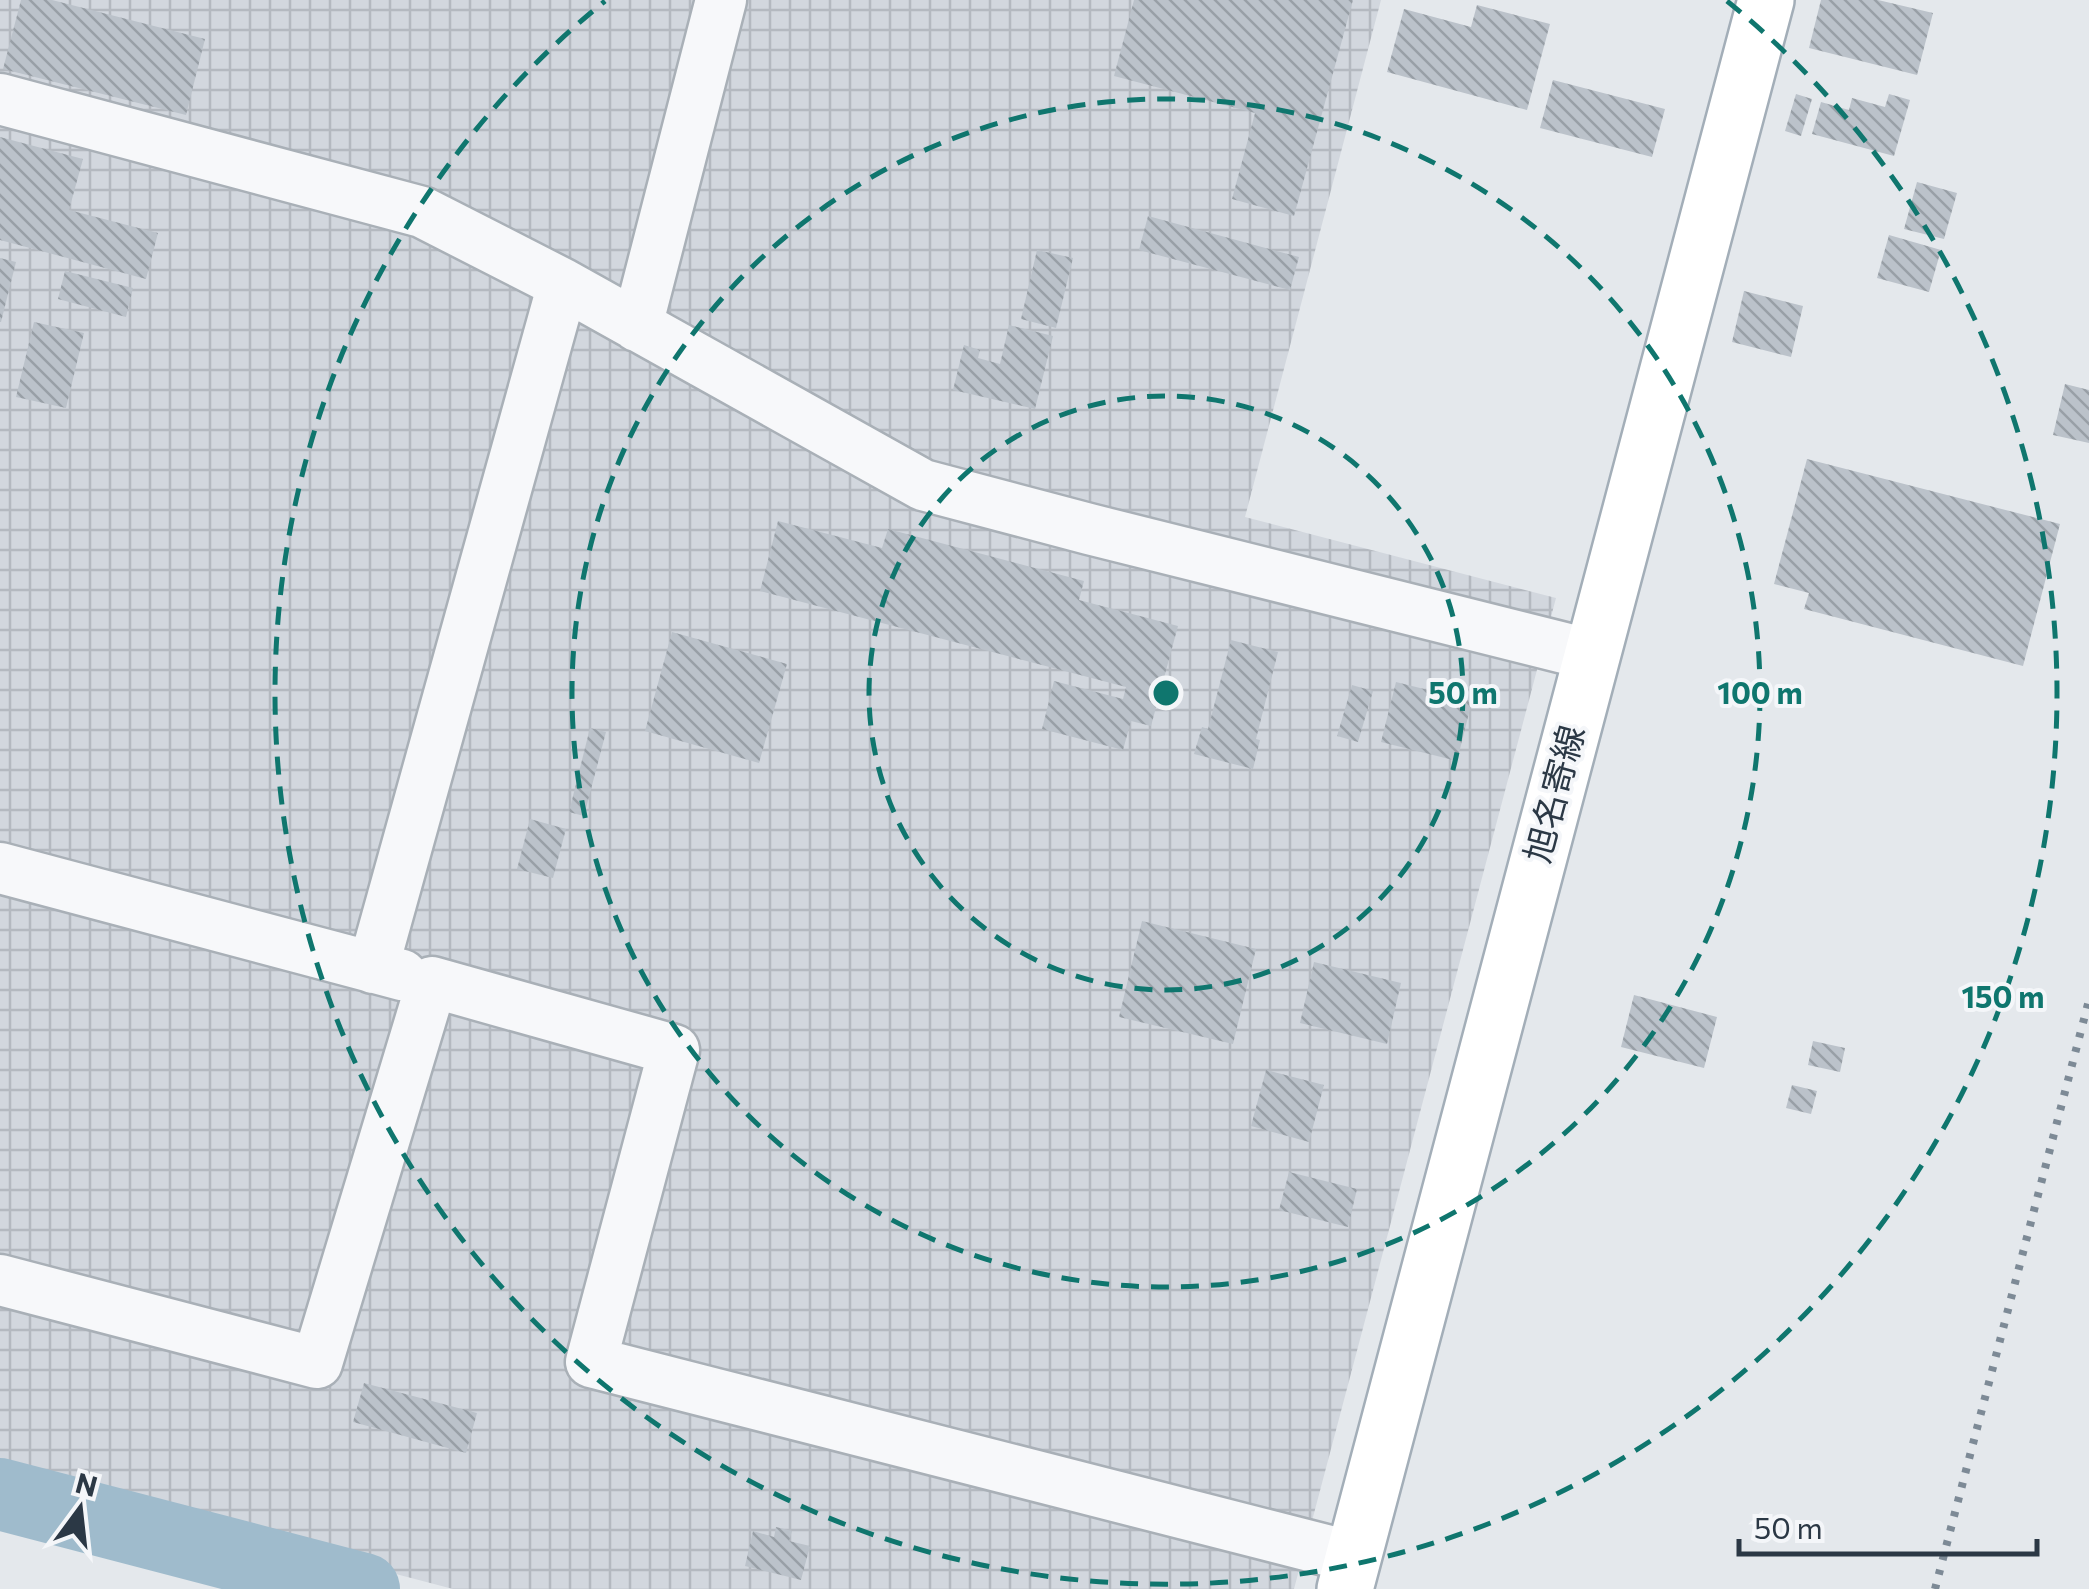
<svg xmlns="http://www.w3.org/2000/svg" width="2089" height="1589" viewBox="0 0 2089 1589" font-family="Commissioner,'Noto Sans JP',sans-serif">
  <defs>
    <pattern id="industrial-grid" width="8" height="8" patternUnits="userSpaceOnUse" patternTransform="scale(2.5)"><rect width="8" height="8" fill="#d2d7de"/><path d="M0 4h8M4 0v8" fill="none" stroke="#b4b9c0"/></pattern>
    <pattern id="building-back-hatch" width="6" height="6" patternUnits="userSpaceOnUse" patternTransform="scale(2.5)"><rect width="6" height="6" fill="#bbc2ca"/><path d="M-1 5l2 2M0 0l6 6M5-1l2 2" fill="none" stroke="#989fa6"/></pattern>
  </defs>
  <rect width="100%" height="100%" fill="#e4e8ec"/>
  <path fill="url(#industrial-grid)" d="M0,0H1381L1245,517L1556,598L1294,1589H453L0,1470Z"/>
  <g fill="none" stroke-linecap="round" stroke-linejoin="round">
    <path stroke="#9fbbcc" stroke-width="72" d="M0,1494L364,1589"/>
  </g>
  <path fill="url(#building-back-hatch)" d="M21,0H52L205,39L186,115L3,69Z
    M1134,0H1353L1294,216L1232,199L1255,113L1114,76Z
    M1821,0H1878L1933,13L1917,75L1809,48Z
    M1477,5L1550,24L1527,110L1387,72L1404,9L1471,27Z
    M1553,80L1665,109L1652,157L1540,128Z
    M1796,94L1812,99L1801,136L1785,131Z
    M1889,94L1910,100L1894,156L1812,134L1821,102L1849,110L1852,98L1885,107Z
    M0,137L83,159L69,210L158,233L146,279L0,240Z
    M1917,182L1957,193L1944,239L1904,229Z
    M1148,216L1299,257L1290,290L1139,250Z
    M1889,235L1941,250L1929,292L1877,278Z
    M1037,250L1073,258L1056,328L1021,319Z
    M0,258L16,262L1,322H0Z
    M65,271L133,288L126,317L58,299Z
    M1744,291L1803,306L1791,357L1732,342Z
    M34,322L84,333L66,408L16,397Z
    M1009,325L1053,336L1035,409L953,390L964,345L980,350L978,358L1000,364Z
    M2065,384L2089,390V443L2053,435Z
    M1807,459L2060,524L2023,666L1804,609L1809,593L1774,584Z
    M778,521L882,548L888,529L1084,581L1079,600L1178,626L1151,726L1131,721L1123,750L1042,729L1054,681L1123,699L1126,687L760,591Z
    M672,632L787,664L759,763L645,731Z
    M1231,640L1278,652L1256,739L1260,740L1253,769L1194,754L1202,727L1208,729Z
    M1396,682L1472,701L1457,761L1381,742Z
    M1352,685L1373,691L1358,742L1337,736Z
    M590,728L606,732L584,816L569,812Z
    M530,819L566,829L553,878L517,869Z
    M1142,921L1256,949L1233,1044L1119,1017Z
    M1314,962L1401,983L1387,1044L1300,1023Z
    M1634,995L1717,1017L1704,1068L1621,1047Z
    M1813,1041L1845,1048L1840,1072L1808,1065Z
    M1266,1070L1324,1085L1309,1142L1251,1126Z
    M1792,1085L1817,1091L1811,1114L1786,1108Z
    M1289,1172L1357,1189L1348,1227L1279,1210Z
    M364,1383L477,1413L466,1453L353,1422Z
    M776,1527L792,1531L789,1541L810,1546L801,1580L745,1566L753,1531L774,1537Z"/>
  <g fill="none" stroke-linecap="round" stroke-linejoin="round">
    <defs>
      <path id="minor" d="M0,99L422,212L563,284L923,485L1089,529L1592,655
        M637,326L721,0
        M0,868L402,975
        M373,968L563,284
        M0,1280L317,1363L432,982L674,1050L591,1362L1353,1557"/>
      <path id="major" d="M1345,1589L1766,0"/>
    </defs>
    <use href="#minor" stroke="#a9b0b7" stroke-width="55"/>
    <use href="#major" stroke="#a3aeb8" stroke-width="60"/>
    <use href="#minor" stroke="#f7f8fa" stroke-width="50"/>
    <use href="#major" stroke="#fff" stroke-width="55"/>
    <path stroke="#7d8a96" stroke-width="8" stroke-dasharray="5 10" stroke-linecap="butt" d="M1935,1589L2089,1000"/>
  </g>
  <g fill="none" stroke="#0f766e" stroke-width="5" stroke-dasharray="18 12">
    <circle cx="1166" cy="693" r="297"/>
    <circle cx="1166" cy="693" r="594"/>
    <path d="M1727 1A891 891 0 1 1 605 1"/>
  </g>
  <g text-anchor="middle" stroke-width="8" stroke-linejoin="round" paint-order="stroke">
    <g font-size="35" fill="#2b3845" stroke="#f4f6f9">
      <text transform="translate(1555 794) rotate(-75)" y="12">旭名寄線</text>
    </g>
  </g>
  <circle cx="1166" cy="693" r="15" fill="#0f766e" stroke="#f4f6f9" stroke-width="5"/>
  <g font-size="30" text-anchor="middle" font-weight="bold" fill="#0f766e" stroke="#f4f6f9" stroke-width="8" stroke-linejoin="round" paint-order="stroke">
    <text x="1463" y="704">50 m</text>
    <text x="1760" y="704">100 m</text>
    <text x="2003" y="1008">150 m</text>
  </g>
  <g transform="translate(80 1509) rotate(15)" stroke="#f4f6f9" stroke-width="8" paint-order="stroke">
  <path d="M0-8L18 38L0 25L-18 38Z" fill="#2b3845"/>
  <text y="-15" font-size="28" font-weight="bold" text-anchor="middle" fill="#2b3845">N</text>
  </g>
  <path d="M1739 1539v15h298v-15" fill="none" stroke="#2b3845" stroke-width="5"/>
  <text x="1754" y="1539" font-size="30" fill="#2b3845" stroke="#f4f6f9" stroke-width="8" paint-order="stroke">50 m</text>
</svg>
